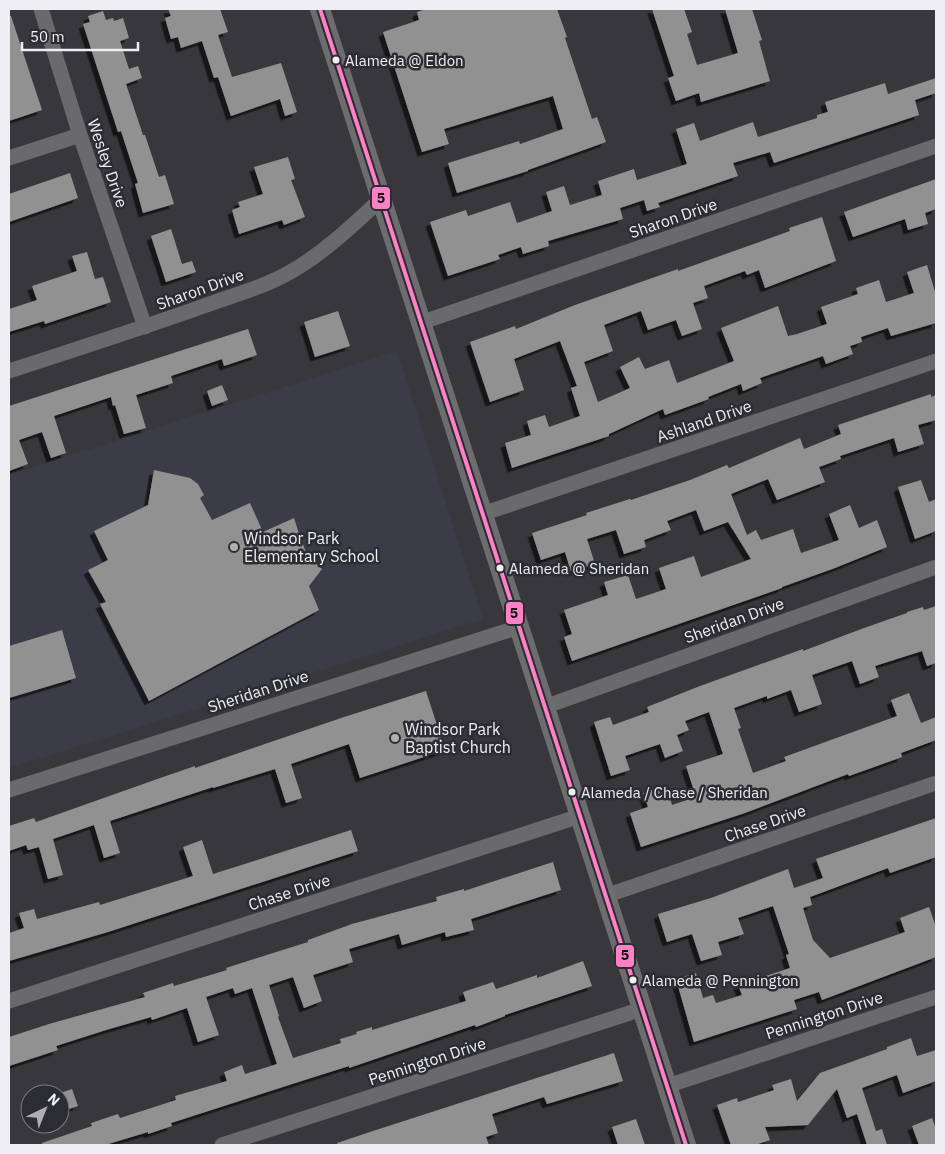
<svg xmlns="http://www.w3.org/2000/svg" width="945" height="1154" viewBox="0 0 945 1154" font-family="'IBM Plex Sans',sans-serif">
  <defs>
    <filter id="shadow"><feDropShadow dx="-4.5" dy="4.5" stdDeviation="0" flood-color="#0009"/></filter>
  </defs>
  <rect width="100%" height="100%" fill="#38383c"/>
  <path fill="#3c3c48" d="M397,351L483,619L9,768V475Z"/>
  <path fill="#929191" filter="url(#shadow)" d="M168,9H220L228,32L218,35L232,77L281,63L297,112L285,116L280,99L231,116L218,77L214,78L202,41L181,48L178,37L171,39L165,18L171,16Z
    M426,9H557L567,37L565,38L592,119L597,117L606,142L528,170V171L457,193L448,163L519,141L520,144L563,129L553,96L444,129L449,144L422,152L383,32L419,20L417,12Z
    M652,9H684L692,32L687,34L697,65L738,53L725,9H752L762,40L759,41L770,81L701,102L699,93L676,101L668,78L674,76Z
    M103,11L106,20L113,18L114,21L123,18L129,38L120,41L129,69L138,66L142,78L126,84L143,135H145L159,177L165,175L174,204L143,213L135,184L138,183L121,131L118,132L83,24L90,22L88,16Z
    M9,16H11L42,110L9,121Z
    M936,78V93L915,100L919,115L774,163L770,152L733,163L738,176L658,203L660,207L647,211L644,200L620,208L623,219L548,241L549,246L523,254L521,247L498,255L500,259L448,276L430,222L466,210L468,216L510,202L517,223L552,211L546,192L564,186L570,205L602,195L598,181L634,169L637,180L687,164L676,129L694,123L700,141L753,122L758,137L817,118V115L828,112L825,102L885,83L888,94Z
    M288,157L295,179L291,180L305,217L284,225L282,220L239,234L232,210L240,207L238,202L263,194L254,167Z
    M70,173L78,198L9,222V194Z
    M936,179V209L925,213L928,224L908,230L905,219L853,237L844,212Z
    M822,217L836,261L765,288L759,270L747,275L745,271L704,286L708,298L693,303L702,329L682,336L676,320L648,330L641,311L604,325L613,351L584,362L598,402L630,388L620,367L639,357L645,369L669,360L677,383L734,361L721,328L778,306L788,336L797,334L827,324L821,307L858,294L856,288L879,280L886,302L914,293L907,272L927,265L936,295V323L891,336L888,328L861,337L862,342L850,346L853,354L826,364L823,356L760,378L762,383L743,391L741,384L708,397L709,399L665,415L663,409L609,434V436L512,468L505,443L531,435L527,421L545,415L549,427L580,416L571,388L577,386L560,341L514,359L524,390L490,402L470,342L515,326L516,329L575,305L678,269V271L790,231L789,228Z
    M171,229L182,264L192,261L196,272L166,282L151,236Z
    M87,252L95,279L103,277L111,302L45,324L44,321L9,332V309L37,300L32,286L77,271L72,256Z
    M338,311L350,346L315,357L304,322Z
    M248,329L257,355L224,366L222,359L171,376L173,383L136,395L146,428L124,434L115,405L113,406L111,397L54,416L66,453L51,458L42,432L19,440L28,464L9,471V406Z
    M222,385L228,400L212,406L207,391Z
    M931,394V397L936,395V420L918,425L924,444L898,452L894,438L840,456L841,459L819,467L825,482L777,500L768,479L731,494L747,535L756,530L761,540L793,529L801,553L839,540L829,514L850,505L859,528L877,520L887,547L835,568L782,587V588L572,661L564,637L572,634L564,610L608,595L604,582L628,575L636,599L666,589L659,568L694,556L701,577L751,559L728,522L704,531L696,510L667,521L671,530L644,540L646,547L624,554L616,530L587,539L595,564L571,572L565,552L541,560L532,533L587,515L586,513L630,499L631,500L690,480L727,465L729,468L800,438L804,449L841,434L838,425Z
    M154,470L190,478L198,484L204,495L200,498L212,520L250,503L263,532L294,518L300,537L307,555L322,569L309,586L319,610L149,701L100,604L106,602L88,570L108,560L94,531L148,505Z
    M921,480L929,502L936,499V531L915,539L898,487Z
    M936,606V663L927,666L922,651L875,666L879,677L860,684L852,661L812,675L822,704L799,712L791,690L767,699V696L734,708L741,728L738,729L753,773L786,761L784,757L897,716L891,700L909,693L921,723L936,717V740L901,753L902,757L849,776L848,774L745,813L641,847L630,813L648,807L643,793L666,785L672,805L696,797L686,766L723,754L709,712L685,721L689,730L677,735L683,751L665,758L660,744L625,756L630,770L611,776L594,722L610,717L613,725L649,712L647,707L700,686L803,649V651L864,628L907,613V612L923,607L924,610Z
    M62,630L76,678L9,698V646Z
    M426,691L445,750L360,778L349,744L291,764L302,798L286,803L275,769L213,788V787L110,821L120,853L104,858L94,825L53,839L63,875L48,879L39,847L28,850L26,845L9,851V826L34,818L36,822L163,777L195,766V768L341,718Z
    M936,818V857L890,873L888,868L810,897L812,905L803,908L813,940L830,958L905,932L900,918L929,907L936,927V957L822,1000L819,992L794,1000L797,1009L694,1042L676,979L696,973L703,998L713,995L716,1003L742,995L738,985L790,968L786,955L789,954L773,906L738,918L744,934L718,942L722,955L701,961L692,934L667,942L658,914L711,898L788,869L794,888L823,878L816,859Z
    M351,830L358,851L108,932L9,961V933L24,928L19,913L34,909L37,919L99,902L100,905L193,876L183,847L202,840L213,874Z
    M553,862L561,890L471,919L474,930L446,937L445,932L402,945L399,934L349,949L353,962L313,975L322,1001L304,1008L293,977L269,985L279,1016L278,1017L293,1058L341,1043L340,1039L357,1034L356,1032L372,1027V1030L466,1001L463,992L493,982L496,989L537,975V978L583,961L592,986L505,1015V1016L476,1027L475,1025L349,1068V1066L311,1078L171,1123L172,1126L148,1134V1132L105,1145H42V1143L92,1126L91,1123L118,1114L120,1118L176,1100L175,1096L227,1081L224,1072L242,1065L245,1074L277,1064L252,988L235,994L233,988L206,997L219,1035L198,1042L187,1008L152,1020L151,1017L106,1030L56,1046L58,1050L9,1066V1037L49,1024L145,997L143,993L173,983L174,986L227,970L226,968L308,942V940L352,924L437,901L436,897L464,889V891Z
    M911,1038L917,1056L936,1050V1081L903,1093L897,1075L862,1088L876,1131L882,1129L887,1145H867L857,1114L847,1118L837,1089L808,1125L765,1127L770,1140L755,1145H731L717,1105L737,1098L738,1102L774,1090L772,1085L791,1079L797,1101L820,1073L887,1049V1047Z
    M614,1053L623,1081L547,1104L544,1097L492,1114L498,1133L486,1137L489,1145H338L337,1143L370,1132Z
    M72,1089L78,1106L60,1112V1093Z
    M932,1118L936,1129V1145H919L912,1126Z
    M636,1119L645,1145H618L612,1127Z"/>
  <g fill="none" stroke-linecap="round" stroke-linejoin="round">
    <path stroke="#6a6a6c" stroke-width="15" d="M41,9L80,135L145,327
      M9,158L80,135
      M420,323L936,146
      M9,371C74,350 139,329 204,306C233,295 265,287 292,271C325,252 353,225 381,199
      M482,514L936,361
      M544,707L936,567
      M9,790L519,627
      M605,896L936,783
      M9,1001L580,816
      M667,1086L936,997
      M222,1145L642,1009"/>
    <path stroke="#6d6d6f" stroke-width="20" d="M320,9L686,1145"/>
    <defs>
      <path id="bus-1" d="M320,9L686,1145"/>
    </defs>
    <use href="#bus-1" stroke="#2c2d33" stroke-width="8"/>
    <use href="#bus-1" stroke="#ff80c5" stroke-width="4"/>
  </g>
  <g fill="#efeff3" stroke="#2c2d33" stroke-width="2">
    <circle cx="336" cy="60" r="4.5"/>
    <circle cx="500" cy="568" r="4.5"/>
    <circle cx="572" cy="792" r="4.5"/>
    <circle cx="633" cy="980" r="4.5"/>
  </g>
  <g fill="#afafb3" stroke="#2c2d33" stroke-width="2">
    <circle cx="234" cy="547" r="5"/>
    <circle cx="395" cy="738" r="5"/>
  </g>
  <g text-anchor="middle" stroke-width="5" stroke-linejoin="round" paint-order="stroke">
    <g font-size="15" fill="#efeff3" stroke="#2c2d33" text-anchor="start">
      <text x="345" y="66">Alameda @ Eldon</text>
      <text x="509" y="574">Alameda @ Sheridan</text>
      <text x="581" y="798">Alameda / Chase / Sheridan</text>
      <text x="642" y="986">Alameda @ Pennington</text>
    </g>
    <g font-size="16" fill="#efeff3" stroke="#2c2d33">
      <text transform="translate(108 163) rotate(71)" y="6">Wesley Drive</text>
      <text transform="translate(673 218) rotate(-19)" y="6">Sharon Drive</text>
      <text transform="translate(200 289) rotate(-20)" y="6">Sharon Drive</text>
      <text transform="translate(704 421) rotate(-19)" y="6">Ashland Drive</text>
      <text transform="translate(734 620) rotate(-20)" y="6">Sheridan Drive</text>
      <text transform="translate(258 691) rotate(-18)" y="6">Sheridan Drive</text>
      <text transform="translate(765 823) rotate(-19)" y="6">Chase Drive</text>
      <text transform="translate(289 892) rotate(-18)" y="6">Chase Drive</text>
      <text transform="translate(824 1015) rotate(-18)" y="6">Pennington Drive</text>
      <text transform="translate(427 1061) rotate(-18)" y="6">Pennington Drive</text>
    </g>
    <g font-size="16" fill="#efeff3" stroke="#2c2d33" text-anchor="start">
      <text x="244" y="544">Windsor Park<tspan x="244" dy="18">Elementary School</tspan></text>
      <text x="405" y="735">Windsor Park<tspan x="405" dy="18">Baptist Church</tspan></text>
    </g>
  </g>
  <g stroke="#2c2d33" stroke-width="2">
    <rect x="371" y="186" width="20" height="24" rx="5" fill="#ff80c5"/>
    <rect x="505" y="601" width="19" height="24" rx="5" fill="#ff80c5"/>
    <rect x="615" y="944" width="20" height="24" rx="5" fill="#ff80c5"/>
  </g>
  <g font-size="14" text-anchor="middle" font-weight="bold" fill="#111">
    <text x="381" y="203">5</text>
    <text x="514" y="618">5</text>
    <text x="625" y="960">5</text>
  </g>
  <rect width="945" height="1154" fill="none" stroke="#efeff3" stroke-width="20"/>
  <g transform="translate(45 1109) rotate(43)"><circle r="24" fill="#2c2d33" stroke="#7a7b80"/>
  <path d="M0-4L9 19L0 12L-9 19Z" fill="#afafb3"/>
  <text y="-8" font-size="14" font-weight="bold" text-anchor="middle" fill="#efeff3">N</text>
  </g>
  <path d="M22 42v8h116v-8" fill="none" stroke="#efeff3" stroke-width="2.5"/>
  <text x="30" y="42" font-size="15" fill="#efeff3" stroke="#2c2d33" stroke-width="4" paint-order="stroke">50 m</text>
</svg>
